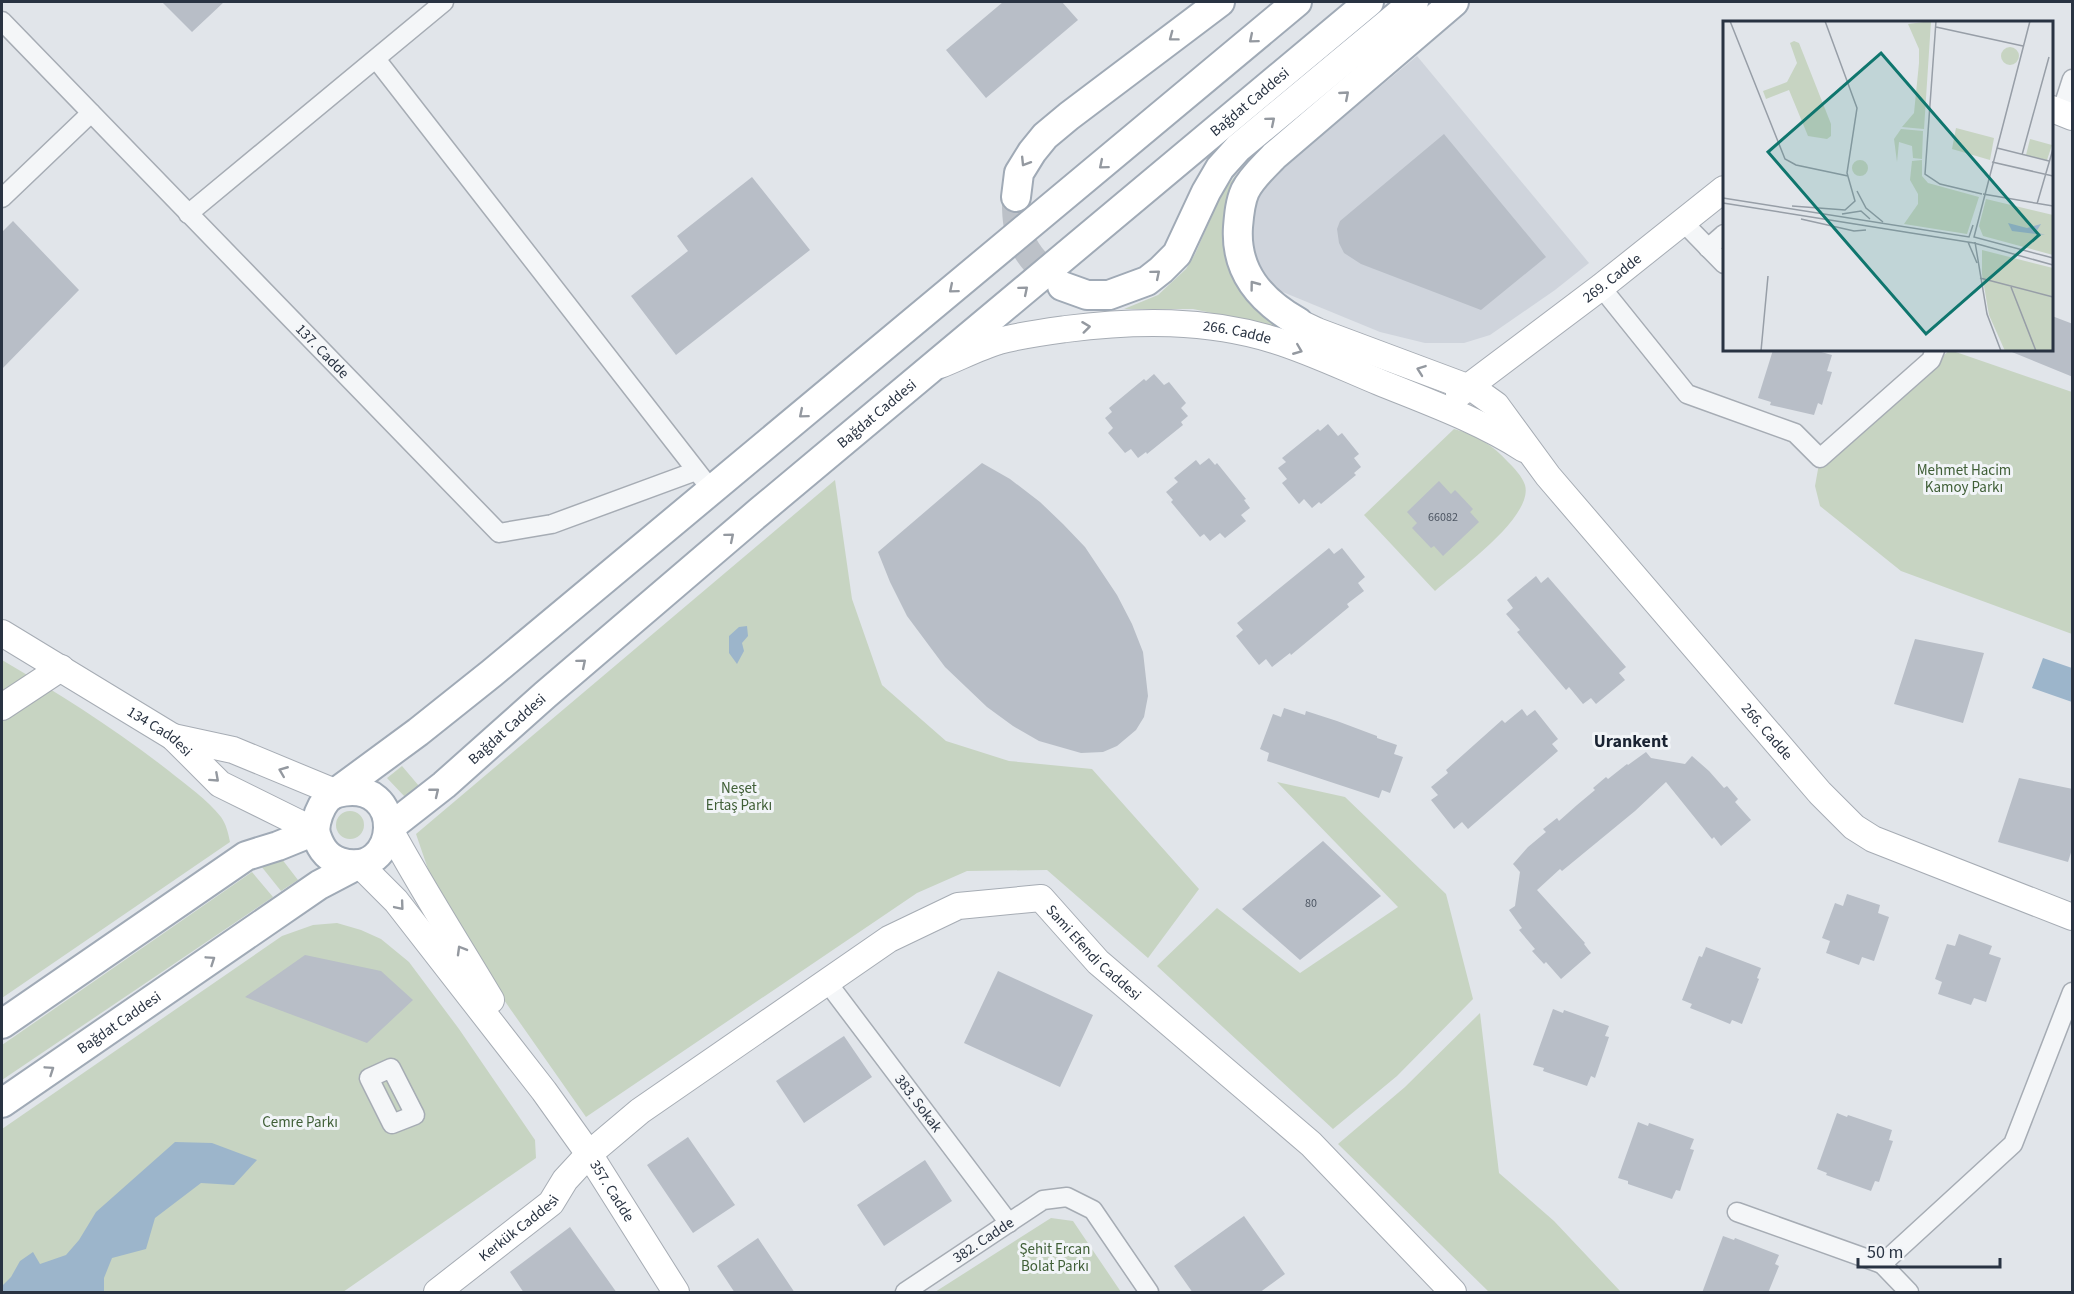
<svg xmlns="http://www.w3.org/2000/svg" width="2074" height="1294" viewBox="0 0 2074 1294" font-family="'Source Sans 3',sans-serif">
  <rect width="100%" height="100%" fill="#e1e5ea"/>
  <path fill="#cfd4dc" d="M1417,56L1589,263L1555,290L1490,335L1464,343H1425L1380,332L1273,288L1253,265L1248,221L1258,196L1268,180Z"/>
  <path fill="#c7d4c2" d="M1258,155L1234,199L1282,328L1193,309H1124L1158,295L1186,269L1195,254L1222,193L1235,176Z
    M1950,350L2072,392V634L1901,571L1820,506L1815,486L1820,458Z
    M1454,429C1475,434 1494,446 1508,462C1514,468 1522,476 1525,485C1534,517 1457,571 1435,591L1364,515Z
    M835,480L852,599L882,685L946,741L1009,761L1092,769L1199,889L1148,958L1047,870L967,871L917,893L586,1117L443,913L416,834Z
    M2,660C61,695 114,728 169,771C186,785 207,799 221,817C226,824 228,832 230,842L2,998Z
    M402,766L419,786L405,797L387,778Z
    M1277,782L1345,797L1446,894L1473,999L1397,1076L1333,1129L1157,966L1217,908L1300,973L1398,907Z
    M336 825a14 14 0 1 1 28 0a14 14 0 1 1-28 0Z
    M278,854L298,880L281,891L261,866Z
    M252,872L273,897L2,1080V1045Z
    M337,923L361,930L381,939L409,962L459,1029L535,1140L536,1158L343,1292H2V1129L282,936L313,925Z
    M1480,1013L1499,1173L1554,1221L1621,1292H1489L1338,1144L1405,1087Z
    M1051,1218L1073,1221L1121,1292H935Z"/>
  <path fill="#9cb5cb" d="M747,626L748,636L742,643L744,651L737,664L729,653V636L739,627Z
    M2043,658L2072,668V702L2032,688Z
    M175,1142L212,1143L257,1160L234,1185L201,1183L155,1218L146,1249L112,1258L104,1278V1292H2V1286L11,1277L20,1261L33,1252L40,1264L66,1255L79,1240L96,1212Z"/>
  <path fill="#b8bec7" d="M162,2H224L192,32Z
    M1003,2H1062L1078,20L986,98L946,50Z
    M1444,134L1546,257L1481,310L1361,264L1344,253L1339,243L1337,229L1340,221Z
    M752,177L810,250L676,355L631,296L688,251L677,236Z
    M13,221L79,290L2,369V232Z
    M2052,316L2073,324V377L2007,350H2052Z
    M1773,350H1814L1832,355L1827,371L1832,372L1826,391L1822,405L1818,403L1814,415L1770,405L1771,402L1758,398Z
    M1154,374L1164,385L1169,382L1186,403L1181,408L1188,416L1181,422L1183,425L1147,454L1146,452L1138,458L1131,449L1125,453L1108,433L1113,428L1105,418L1112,412L1109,408L1144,379L1146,381Z
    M1328,424L1338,436L1342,433L1359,454L1354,458L1361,467L1354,473L1356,475L1321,504L1319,502L1312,508L1304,499L1299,504L1282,483L1287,479L1278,468L1286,462L1282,458L1318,429L1320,431Z
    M1209,458L1215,465L1217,463L1246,499L1244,500L1250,508L1241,515L1246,521L1225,538L1220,533L1210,541L1204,534L1200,537L1171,502L1173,500L1166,492L1178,482L1174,478L1196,460L1200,465Z
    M982,463L1010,479L1040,502L1063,524L1085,547L1117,595L1132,624L1143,652L1148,696L1144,717L1136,730L1117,746L1103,752L1081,753L1039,741L1013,726L987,707L945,667L907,616L890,582L878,552Z
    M1439,481L1451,494L1455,490L1458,493L1473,509L1470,512L1479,522L1443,556L1434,546L1431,548L1412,528L1417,523L1407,512Z
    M1329,548L1334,554L1342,548L1365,577L1358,583L1364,591L1347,604L1349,607L1291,655L1290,653L1272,667L1266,659L1259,665L1236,636L1243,630L1237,623Z
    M1536,576L1541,583L1548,577L1626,667L1619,673L1625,680L1596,704L1591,698L1583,704L1569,687L1566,690L1517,632L1520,630L1506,614L1513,608L1507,600Z
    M1915,639L1984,653L1963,723L1894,704Z
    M1284,708L1305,715L1306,711L1337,721L1377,736V738L1397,745L1394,754L1403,757L1390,793L1382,790L1379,798L1267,761L1269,753L1260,749L1273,714L1281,717Z
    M1522,709L1527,716L1535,710L1558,739L1552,744L1558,751L1468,829L1462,822L1454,829L1431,800L1438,795L1431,787L1448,773L1446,770L1502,720L1505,723Z
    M1646,752L1651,758L1685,764L1692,756L1709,771L1724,788L1727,786L1738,799L1735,802L1751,820L1721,846L1714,837L1712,839L1666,782L1635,811L1562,871L1560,869L1537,890L1585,943L1584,944L1591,953L1561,979L1546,962L1544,964L1532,951L1535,949L1519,930L1522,928L1509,910L1515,906L1520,872L1513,864L1528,847L1546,832L1543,829L1557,818L1559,821L1577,805L1595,790L1593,788L1606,777L1608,779L1627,764L1628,765Z
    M2019,778L2073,789V846L2068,862L1998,842Z
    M1323,841L1381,896L1300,960L1242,909Z
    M1847,894L1880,905L1878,913L1889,917L1874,961L1862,957L1859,965L1826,953L1830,941L1822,938L1835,903L1843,906Z
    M1959,934L1992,946L1989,954L2001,958L1986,1002L1974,998L1971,1005L1938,994L1942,982L1935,979L1947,944L1955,946Z
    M1706,947L1761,968L1757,978L1759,979L1742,1024L1732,1020L1730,1024L1708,1015L1690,1008L1692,1004L1682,1000L1699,956L1702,957Z
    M305,955L381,971L413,1000L367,1043L245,997Z
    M998,971L1093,1015L1060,1087L964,1043Z
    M1553,1009L1563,1013L1564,1010L1609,1026L1605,1036L1609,1037L1595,1078L1591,1076L1587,1086L1543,1071L1544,1068L1533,1065Z
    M844,1036L872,1077L804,1123L776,1081Z
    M1837,1113L1847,1117L1848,1115L1892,1130L1889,1140L1893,1141L1885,1164L1879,1182L1875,1181L1871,1191L1826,1175L1827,1173L1817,1169Z
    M1638,1122L1648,1126L1649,1123L1694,1139L1690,1149L1694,1150L1686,1173L1680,1191L1676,1190L1672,1199L1628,1184V1181L1618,1178Z
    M688,1137L735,1205L693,1233L647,1165Z
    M925,1160L952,1201L884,1246L857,1205Z
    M1244,1216L1285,1274L1259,1293H1193L1174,1266Z
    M570,1227L617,1293H524L510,1272Z
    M1723,1236L1734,1240L1735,1238L1779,1255L1775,1264L1779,1266L1768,1293H1702Z
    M758,1238L795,1293H735L717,1266Z"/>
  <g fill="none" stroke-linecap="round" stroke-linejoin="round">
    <path stroke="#bcc1c8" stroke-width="28" stroke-dasharray="28 14" stroke-linecap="butt" d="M1016,197C1015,244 1027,257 1062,286"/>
    <defs>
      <g id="street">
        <path id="s1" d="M2,21L499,533L552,524L696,471"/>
        <path d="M376,59L703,479"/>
        <path d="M2061,113L2072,79"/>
        <path d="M2,198L91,113"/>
        <path d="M188,214L444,2"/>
        <path d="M1683,222L1724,264"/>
        <path d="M1708,248L1724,234"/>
        <path d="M1601,287L1687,394L1795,433L1820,458L1931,360L1935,350"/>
        <path id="s2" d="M827,982L1009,1223"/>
        <path d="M391,1068L415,1115L392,1124L369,1078Z"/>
        <path d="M1737,1212L1882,1264"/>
        <path id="s3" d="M905,1292L1043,1200L1067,1197L1093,1210L1149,1292"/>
        <path d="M1909,1292L1882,1264L2013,1144L2072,992"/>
      </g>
      <g id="secondary">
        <path d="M2052,109L2072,117"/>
        <path id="s4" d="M1298,322L1317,331L1475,390L1496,405L1548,476L1820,793L1854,827L1873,839L2072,917"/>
        <path id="s5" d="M940,365C960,357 979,347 999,341C1021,335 1044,332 1066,329C1136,320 1206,319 1274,340C1310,351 1345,368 1379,382C1428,402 1479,420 1524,449"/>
        <path id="s6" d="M1459,394L1601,287L1724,189"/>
        <path id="s7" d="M2,633L173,737L220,784L315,831"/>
        <path d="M2,707L61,668"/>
        <path d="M173,737L233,750L337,793"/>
        <path d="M389,828C421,887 457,943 491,1000"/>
        <path id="s8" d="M359,864L396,901L544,1091L589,1154L676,1292"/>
        <path id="s9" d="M437,1292L551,1203L565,1180L589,1154L640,1111L889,939L958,906L1041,898L1098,962L1311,1144L1453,1292"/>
      </g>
      <g id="primary">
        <path d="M1016,197L1019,173L1032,152L1045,136L1069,116L1220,2"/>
        <path d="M1062,286L1087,295H1109L1147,281L1161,270L1177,254L1206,192L1220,168L1238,148L1414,2"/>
        <path d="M1298,322C1261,301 1235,272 1238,227C1239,215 1240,202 1245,191C1252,177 1264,167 1274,156L1454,2"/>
        <path id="s10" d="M389,828L444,785L545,695L759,512L1369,2"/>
        <path d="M315,831C319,845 325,857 340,862C400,881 409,776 337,793"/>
        <path d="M2,1024L246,856L278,846L315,831C316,818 319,809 327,799L418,732L492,673L1297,2"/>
        <path id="s11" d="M2,1103L319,885L359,864"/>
      </g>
    </defs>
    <use href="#street" stroke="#a6acb4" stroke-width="21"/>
    <use href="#secondary" stroke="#a6acb4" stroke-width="28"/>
    <use href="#primary" stroke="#a0aab6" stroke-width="32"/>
    <use href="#street" stroke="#f4f6f8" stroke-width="18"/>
    <use href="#secondary" stroke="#fff" stroke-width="26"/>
    <use href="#primary" stroke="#fff" stroke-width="28"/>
  </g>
  <defs><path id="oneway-chevron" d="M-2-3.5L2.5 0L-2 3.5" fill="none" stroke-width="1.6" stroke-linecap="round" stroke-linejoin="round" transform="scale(1.5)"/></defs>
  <g stroke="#9499a0">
    <use href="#oneway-chevron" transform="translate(1173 37) rotate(143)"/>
    <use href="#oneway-chevron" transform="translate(1253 39) rotate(140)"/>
    <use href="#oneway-chevron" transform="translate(1345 95) rotate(-41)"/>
    <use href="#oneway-chevron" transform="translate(1271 121) rotate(-40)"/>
    <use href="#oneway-chevron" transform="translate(1025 162) rotate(122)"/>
    <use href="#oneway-chevron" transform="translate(1103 165) rotate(140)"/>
    <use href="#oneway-chevron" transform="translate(1156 274) rotate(-40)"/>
    <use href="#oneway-chevron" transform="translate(1254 285) rotate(-127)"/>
    <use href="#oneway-chevron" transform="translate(953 289) rotate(140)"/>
    <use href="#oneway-chevron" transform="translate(1024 290) rotate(-40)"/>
    <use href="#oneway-chevron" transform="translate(1086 327) rotate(-7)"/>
    <use href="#oneway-chevron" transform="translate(1298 350) rotate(22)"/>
    <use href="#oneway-chevron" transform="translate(1421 370) rotate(-160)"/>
    <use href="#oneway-chevron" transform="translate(803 414) rotate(140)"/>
    <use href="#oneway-chevron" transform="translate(730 537) rotate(-40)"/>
    <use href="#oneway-chevron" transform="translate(582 663) rotate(-40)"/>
    <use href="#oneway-chevron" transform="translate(283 771) rotate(-158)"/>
    <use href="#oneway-chevron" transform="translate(215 778) rotate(42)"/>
    <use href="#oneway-chevron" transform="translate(435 792) rotate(-39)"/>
    <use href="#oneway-chevron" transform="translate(400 906) rotate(50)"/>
    <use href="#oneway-chevron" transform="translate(461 950) rotate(-120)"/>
    <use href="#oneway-chevron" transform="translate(211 960) rotate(-34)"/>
    <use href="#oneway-chevron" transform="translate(50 1070) rotate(-34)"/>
  </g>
  <g text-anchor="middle" stroke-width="6" stroke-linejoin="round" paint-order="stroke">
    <g font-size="12" fill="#4d5663">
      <text x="1443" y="521">66082</text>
      <text x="1311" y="907">80</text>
    </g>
    <g font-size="15" fill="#293342" stroke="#f1f4f7">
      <text dy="5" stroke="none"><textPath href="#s10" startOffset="1126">Bağdat Caddesi</textPath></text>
      <text dy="5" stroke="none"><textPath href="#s6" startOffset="192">269. Cadde</textPath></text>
      <text dy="5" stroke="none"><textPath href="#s5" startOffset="304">266. Cadde</textPath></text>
      <text dy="5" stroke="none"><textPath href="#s1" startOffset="460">137. Cadde</textPath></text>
      <text dy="5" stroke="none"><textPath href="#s10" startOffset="640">Bağdat Caddesi</textPath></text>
      <text dy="5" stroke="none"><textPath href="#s10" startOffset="154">Bağdat Caddesi</textPath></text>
      <text dy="5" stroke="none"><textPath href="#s4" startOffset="640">266. Cadde</textPath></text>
      <text dy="5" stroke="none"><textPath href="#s7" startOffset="186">134 Caddesi</textPath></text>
      <text dy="5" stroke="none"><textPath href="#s9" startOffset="812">Sami Efendi Caddesi</textPath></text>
      <text dy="5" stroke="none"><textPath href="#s11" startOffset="142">Bağdat Caddesi</textPath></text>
      <text dy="5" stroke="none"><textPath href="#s2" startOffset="152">383. Sokak</textPath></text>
      <text dy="5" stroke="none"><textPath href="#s8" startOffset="414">357. Cadde</textPath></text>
      <text dy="5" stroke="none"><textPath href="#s9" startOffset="104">Kerkük Caddesi</textPath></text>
      <text dy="5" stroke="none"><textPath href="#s3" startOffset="94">382. Cadde</textPath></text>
    </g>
    <g font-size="15" fill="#3f5e36" stroke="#f1f4f7">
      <text x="1964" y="475">Mehmet Hacim<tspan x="1964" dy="17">Kamoy Parkı</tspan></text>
      <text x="739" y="793">Neşet<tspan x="739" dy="17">Ertaş Parkı</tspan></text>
      <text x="300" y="1127">Cemre Parkı</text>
      <text x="1055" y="1254">Şehit Ercan<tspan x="1055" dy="17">Bolat Parkı</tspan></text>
    </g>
    <g font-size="18" font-weight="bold" fill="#1b2433" stroke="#f1f4f7">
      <text x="1631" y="747">Urankent</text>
    </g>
  </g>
  <g transform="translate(1723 21)">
    <rect width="330" height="330" fill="#e1e5ea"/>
    <path d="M208,0L201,108L179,106L191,92L196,42V28L185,3ZM71,20L76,22L108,103V115L104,118L85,115L66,69L43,78L40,70L64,61L74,42L67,22ZM278 35a9 9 0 1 1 18 0a9 9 0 1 1-18 0ZM233,107L271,117L267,139L229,128ZM178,108L200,110L199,138L190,137L189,125L176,121L174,141L171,118ZM307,118L329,124L324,139L303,134ZM199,139V155L205,162L256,176L244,213L181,203L195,183V173L187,159L189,140ZM129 147a8 8 0 1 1 16 0a8 8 0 1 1-16 0ZM263,178L330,194V234L260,215L256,205ZM259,229L330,247V330H282L266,294L259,253Z" fill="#c7d4c2"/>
    <path d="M285,202L304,207L318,203L313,211L322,214L289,210Z" fill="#9cb5cb"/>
    <path fill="none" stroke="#979ea7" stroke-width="1.5" d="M7,0L62,138L73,144L125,155M213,0L202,153L217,163L259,173M307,0L251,216L330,237M213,6L300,25M274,127L326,140M299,134L326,36M269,141L330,155M134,170L143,187L160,201M260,173L330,185M0,177L246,216L250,204M0,182L251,222L330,244M314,183L330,128M69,185L122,189L132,180L124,152L134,87L102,0M119,193L138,190L147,198M78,198L131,210L143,209M245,221L254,242M252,221L264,293L278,330M257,257L330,276M288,266L313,330M38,330L45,255"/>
    <path fill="#0f766e" fill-opacity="0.15" stroke="#0f766e" stroke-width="3" d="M158,32L316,214L203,313L45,131Z"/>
    <rect width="330" height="330" fill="none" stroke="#293342" stroke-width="3"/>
  </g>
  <rect width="2074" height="1294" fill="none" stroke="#293342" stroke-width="6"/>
  <path d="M1858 1258v9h142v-9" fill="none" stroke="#293342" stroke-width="3"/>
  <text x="1867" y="1258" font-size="18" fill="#293342" stroke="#f1f4f7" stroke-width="4.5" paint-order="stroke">50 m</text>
</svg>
